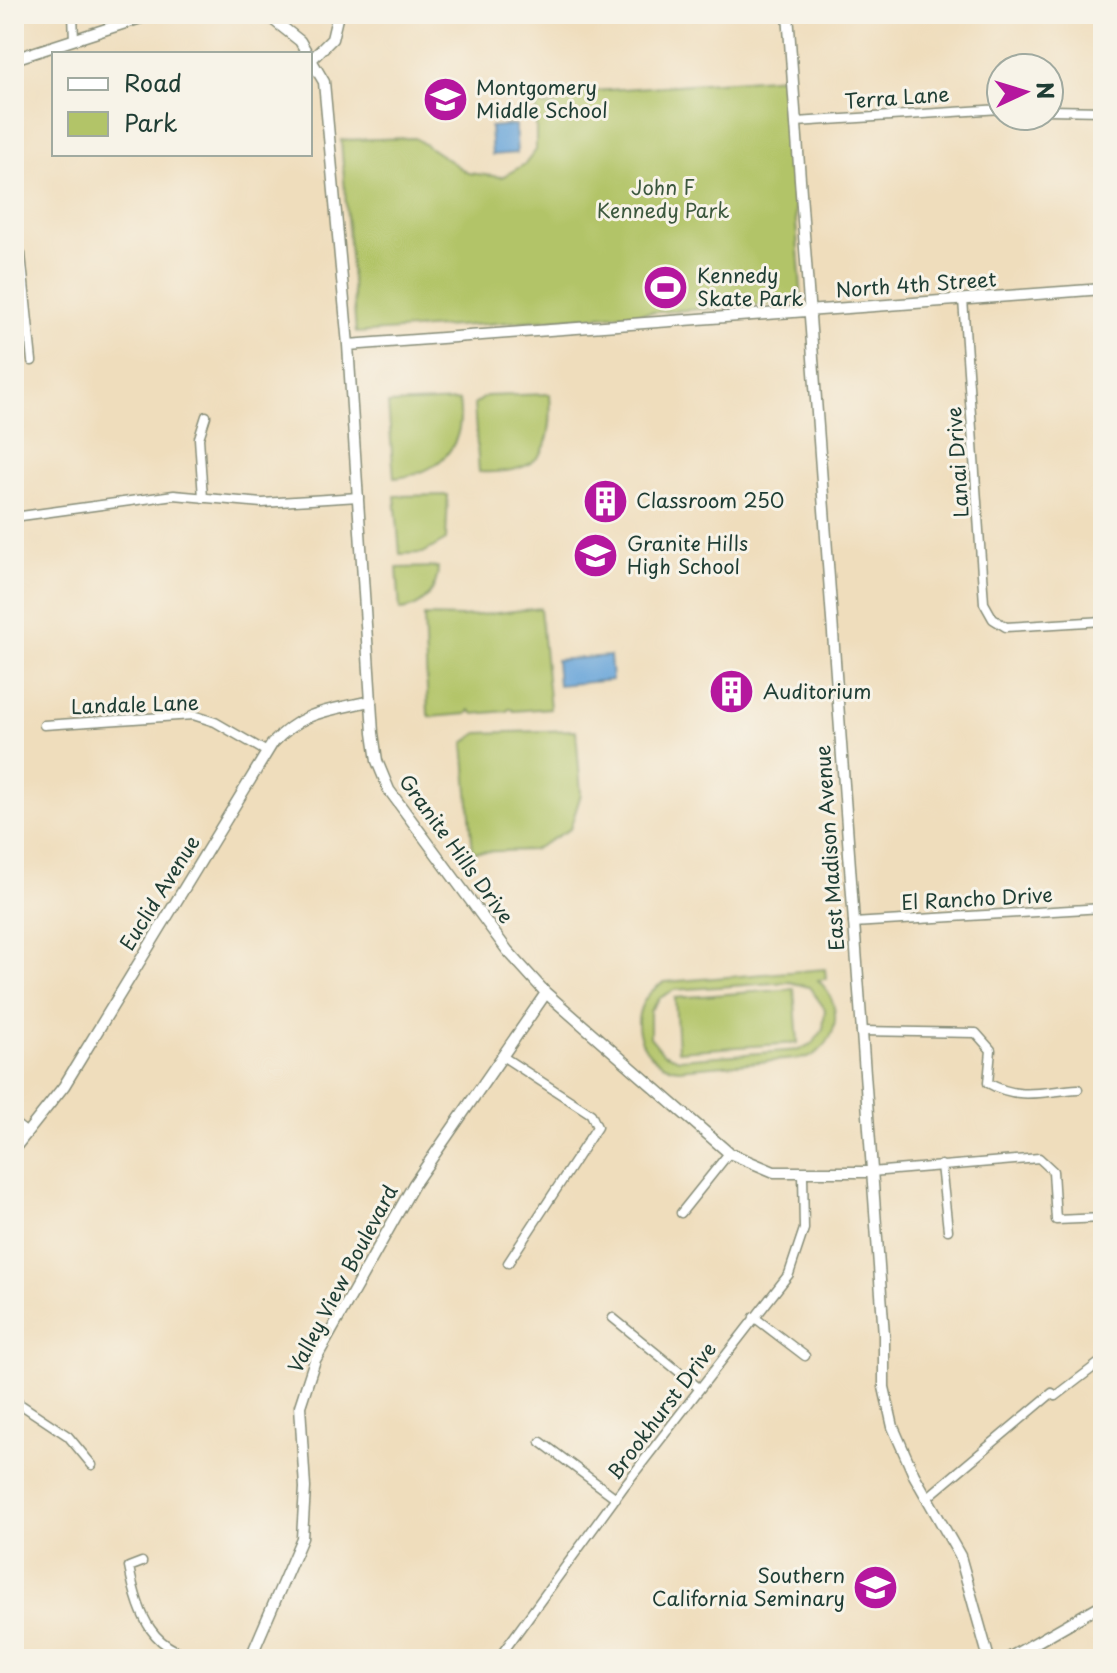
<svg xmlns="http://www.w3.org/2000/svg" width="1117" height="1673" viewBox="0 0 1117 1673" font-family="'Playpen Sans',sans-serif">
  <rect width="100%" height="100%" fill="#f7f3e8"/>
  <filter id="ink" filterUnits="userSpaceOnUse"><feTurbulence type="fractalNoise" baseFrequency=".0125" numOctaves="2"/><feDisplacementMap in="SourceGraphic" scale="16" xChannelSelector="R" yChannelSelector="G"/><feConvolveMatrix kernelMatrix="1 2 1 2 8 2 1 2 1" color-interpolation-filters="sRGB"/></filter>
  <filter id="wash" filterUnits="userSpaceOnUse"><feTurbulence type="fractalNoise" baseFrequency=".006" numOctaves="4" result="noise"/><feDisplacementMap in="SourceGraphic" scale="32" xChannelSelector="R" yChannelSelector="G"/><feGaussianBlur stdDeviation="1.8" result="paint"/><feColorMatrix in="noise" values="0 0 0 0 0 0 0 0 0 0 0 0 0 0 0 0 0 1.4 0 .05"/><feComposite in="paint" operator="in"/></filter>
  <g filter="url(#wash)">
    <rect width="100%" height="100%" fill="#efddbc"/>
    <path fill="#b2c468" stroke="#68804e" stroke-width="2" fill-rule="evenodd" d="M785,77L802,302L356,333L341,140L415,138L468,173L502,177L525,164L536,150V106L556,105L555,94Z
      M550,394C554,452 540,475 479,472L474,405L486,396Z
      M459,401C466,448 438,474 394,478L388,404Z
      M448,495L446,540L423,553L400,554L395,496Z
      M438,567C438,589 424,608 400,610L397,568Z
      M540,608L550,708L514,711L510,708L507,711L474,714L470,710L467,714L431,717L428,714L424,616L462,617Z
      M576,730L581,794L570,829L533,850L473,852L464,743L478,733Z
      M825,969L826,979L818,980C844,1005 840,1042 808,1058L678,1069C632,1061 623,1003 665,982ZM789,982L809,987L825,1009L823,1030L813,1043L799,1050L679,1059L663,1053L650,1037V1011L660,998L674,990Z
      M794,989L798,1043L678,1051L675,998Z"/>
    <path fill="#68a4d9" stroke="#447086" stroke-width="2" d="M515,125L517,153L492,155L490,127Z
      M610,656L612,680L558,685L556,660Z"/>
  </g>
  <g filter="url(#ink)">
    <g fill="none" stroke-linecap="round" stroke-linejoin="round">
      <defs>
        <path id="minor" d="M73,14L74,40
          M1049,110L1103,111
          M796,122L1001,109
          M14,237L21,254L32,361
          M963,299L984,603L993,619L1006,627L1103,621
          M203,498L199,438L206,416
          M14,517L174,495L262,503L359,497
          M44,725L193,715L215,722L267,752
          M853,923L1103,908
          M861,1031L976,1033L991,1050L988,1083C1019,1101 1045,1091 1078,1089
          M502,1056L591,1114L597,1127L508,1263
          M14,1123L27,1133
          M941,1165L948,1230
          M871,1172L1039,1158L1053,1171L1056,1220L1103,1218
          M681,1213L729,1153
          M754,1317L805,1356
          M613,1318L699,1388
          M14,1400L68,1436L92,1465
          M541,1442L616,1498
          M928,1497L1052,1393L1056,1396L1103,1360
          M142,1562L129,1567C138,1614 152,1656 207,1657C222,1657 236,1655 251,1656
          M503,1652L625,1485L789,1274L804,1229L803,1174"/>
        <path id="tertiary" d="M266,14L300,41L324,82L348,345L373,733L377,761L389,790L507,950L546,993L729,1153L774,1172H871
          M788,14L884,1335V1387L893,1427L914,1475L960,1556L989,1659
          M313,58L332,39L338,14
          M14,59L153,14
          M348,345L1103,289
          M14,1149L64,1086L272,744C304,710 328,711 370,701
          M250,1659L302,1538L305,1488L300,1406L315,1360L414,1184L546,993
          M1007,1659L1103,1604"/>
      </defs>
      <use href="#minor" stroke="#878d78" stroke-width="11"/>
      <use href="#tertiary" stroke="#878d78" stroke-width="13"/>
      <use href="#minor" stroke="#fff" stroke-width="8"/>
      <use href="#tertiary" stroke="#fff" stroke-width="10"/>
    </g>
  </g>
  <defs>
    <symbol id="school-disc" viewBox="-11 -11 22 22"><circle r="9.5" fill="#b5179e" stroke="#f7f3e8"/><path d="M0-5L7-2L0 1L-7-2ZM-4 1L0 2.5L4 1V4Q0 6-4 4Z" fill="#fff"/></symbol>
    <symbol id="stadium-disc" viewBox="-11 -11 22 22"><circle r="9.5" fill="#b5179e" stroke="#f7f3e8"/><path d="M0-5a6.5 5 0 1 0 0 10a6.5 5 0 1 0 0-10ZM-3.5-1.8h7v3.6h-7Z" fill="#fff"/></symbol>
    <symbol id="building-disc" viewBox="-11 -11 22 22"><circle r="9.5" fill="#b5179e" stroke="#f7f3e8"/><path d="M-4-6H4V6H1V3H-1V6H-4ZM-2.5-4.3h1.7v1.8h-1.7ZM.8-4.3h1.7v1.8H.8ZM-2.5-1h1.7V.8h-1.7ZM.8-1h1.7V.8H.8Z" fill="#fff"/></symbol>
  </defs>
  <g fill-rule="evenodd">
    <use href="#school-disc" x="420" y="74" width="51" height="51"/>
    <use href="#stadium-disc" x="640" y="262" width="51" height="51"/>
    <use href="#building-disc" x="580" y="476" width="51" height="51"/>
    <use href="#school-disc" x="570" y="530" width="51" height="51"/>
    <use href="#building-disc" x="706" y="666" width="51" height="51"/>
    <use href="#school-disc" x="850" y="1562" width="51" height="51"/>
  </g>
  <g text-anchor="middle" stroke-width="6" stroke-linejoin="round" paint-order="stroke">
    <g font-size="20" fill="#1f3d34" stroke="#f7f3e8" text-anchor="start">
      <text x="476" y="95">Montgomery<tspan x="476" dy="23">Middle School</tspan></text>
      <text x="697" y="283">Kennedy<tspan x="697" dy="23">Skate Park</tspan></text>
      <text x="636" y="508">Classroom 250</text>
      <text x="627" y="551">Granite Hills<tspan x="627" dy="23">High School</tspan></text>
      <text x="763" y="699">Auditorium</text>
      <text x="845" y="1583" text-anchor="end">Southern<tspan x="845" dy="23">California Seminary</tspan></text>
    </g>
    <g font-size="20" fill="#1f3d34" stroke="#f7f3e8">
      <text transform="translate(897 98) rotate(-4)" y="7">Terra Lane</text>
      <text transform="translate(916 285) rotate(-4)" y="7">North 4th Street</text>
      <text transform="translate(958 462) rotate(-94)" y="7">Lanai Drive</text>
      <text transform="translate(135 705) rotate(-2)" y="7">Landale Lane</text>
      <text transform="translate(830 848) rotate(-94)" y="7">East Madison Avenue</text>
      <text transform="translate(456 849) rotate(54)" y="7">Granite Hills Drive</text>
      <text transform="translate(160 893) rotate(-58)" y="7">Euclid Avenue</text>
      <text transform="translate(977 899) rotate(-3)" y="7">El Rancho Drive</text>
      <text transform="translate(343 1279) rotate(-62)" y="7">Valley View Boulevard</text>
      <text transform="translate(662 1411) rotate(-53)" y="7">Brookhurst Drive</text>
    </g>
    <g font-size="20" fill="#3c583e" stroke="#f7f3e8">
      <text x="663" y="195">John F<tspan x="663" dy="23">Kennedy Park</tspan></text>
    </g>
  </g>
  <rect width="1117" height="1673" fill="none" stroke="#f7f3e8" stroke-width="48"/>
  <rect x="52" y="52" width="260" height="104" fill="#f7f3e8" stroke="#a1aaa0" stroke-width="2"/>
  <rect x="68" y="78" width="40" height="12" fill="#ffffff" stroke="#a1aaa0" stroke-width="2"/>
  <text x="124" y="92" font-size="24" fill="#1f3d34">Road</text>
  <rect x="68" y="112" width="40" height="24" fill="#b2c468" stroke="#a1aaa0" stroke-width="2"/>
  <text x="124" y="132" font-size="24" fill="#1f3d34">Park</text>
  <g transform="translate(1025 92) rotate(86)"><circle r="38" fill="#f7f3e8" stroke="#a1aaa0" stroke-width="2"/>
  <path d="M0-6L14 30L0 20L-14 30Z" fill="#b5179e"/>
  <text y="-12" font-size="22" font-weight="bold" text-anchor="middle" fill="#1f3d34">N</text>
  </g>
</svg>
